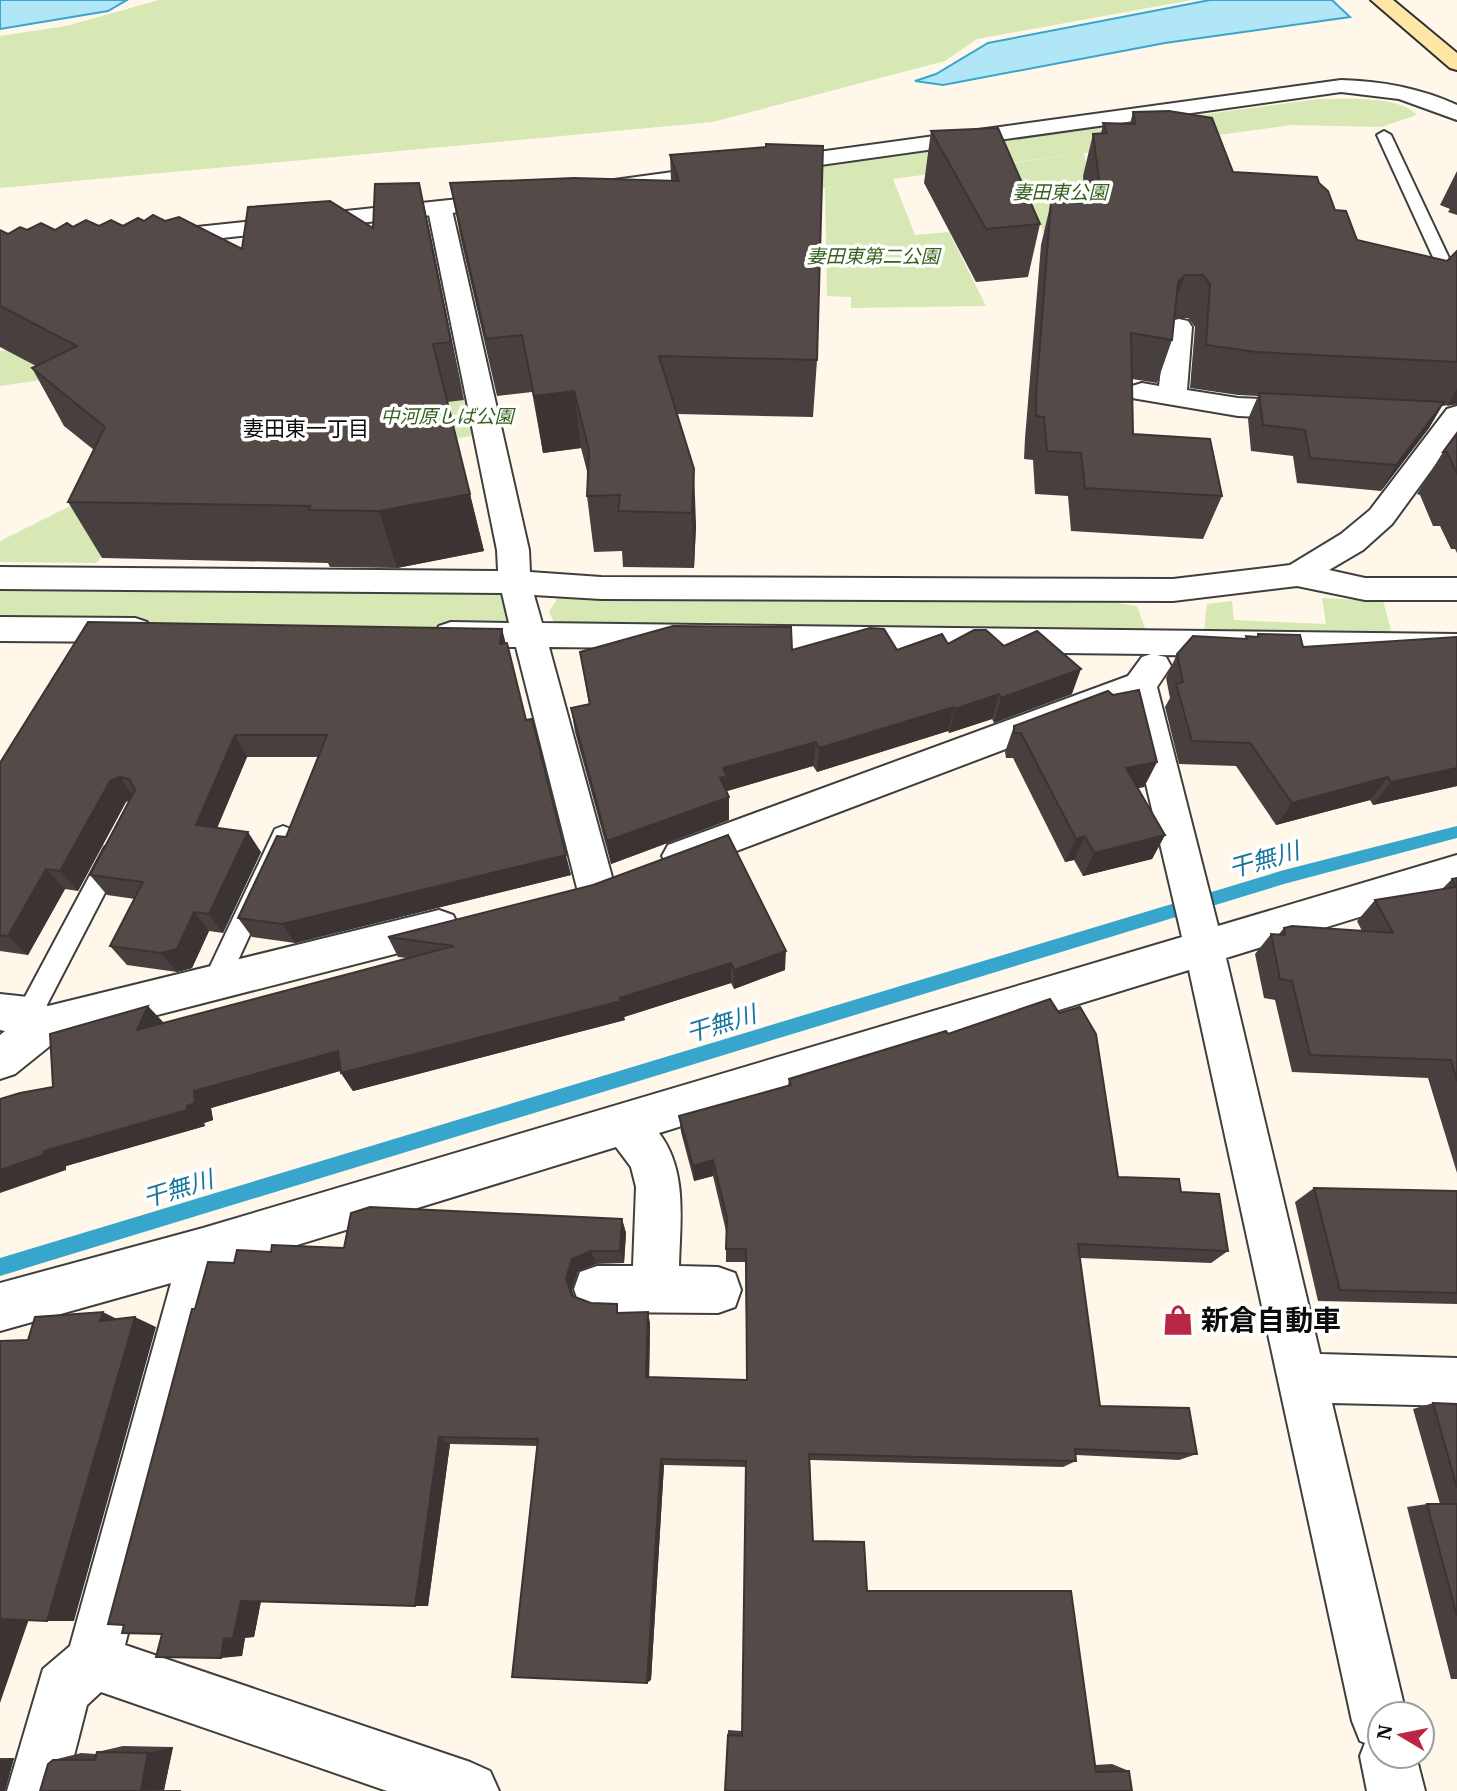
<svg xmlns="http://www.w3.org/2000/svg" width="1457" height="1791" viewBox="0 0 1457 1791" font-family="'IBM Plex Serif','Noto Sans JP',serif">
  <rect width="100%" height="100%" fill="#fff8ea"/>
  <path fill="#d7e8b5" d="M159,0H1192L977,39L945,61L713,122L0,188V36L66,26Z
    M1318,99C1343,99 1400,95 1417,115L1381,127L1292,125L893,179L915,235L949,232L986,306L851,308V297L827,296L825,189L835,187L457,239L456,234L463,218L479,211Z
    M1084,153L1103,253L1047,240L1014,163Z
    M8,350L55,378L0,386V351Z
    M465,377L477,435L391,450L374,429Z
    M114,484L137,493L97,563L0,562V541Z
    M0,586L498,590L509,595L512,617L492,628L0,622Z
    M600,594L1089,599L1137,606L1148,636L555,624L549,612L558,597Z
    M1322,598L1383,601L1393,637L1204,630L1207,604L1232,601L1234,620L1326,624Z"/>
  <path fill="#b0e6f5" stroke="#38a6cc" stroke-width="2" d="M0,0H127L108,11L0,29Z
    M1210,0H1332L1350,17L1165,43L943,85L915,81L936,74L988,43Z"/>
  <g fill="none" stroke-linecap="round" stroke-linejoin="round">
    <path fill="#38a6cc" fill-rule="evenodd" d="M1457,826V838L1284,884L0,1276V1258L1284,870Z"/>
    <defs>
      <path id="service" d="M1384,131L1391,135L1457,275V297L1449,292L1377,135Z
        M283,826L291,829L295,836L224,991L215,994L206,991L202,983L206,975L275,829Z
        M113,844L121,847L125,854L37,1024L28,1028L19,1024L15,1016L19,1008L105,847Z"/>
      <path id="minor" d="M440,203L449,205L452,210L529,550L530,572L601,577L1173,579L1290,565L1341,534L1370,510L1447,409L1457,406V435L1392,524L1363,550L1329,570L1365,578H1457V600H1365L1297,586L1173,601L601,599L534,595L542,623L1457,634V658L1157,655L1166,657L1171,666L1157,687L1218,926L1457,855V887L1226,958L1320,1354L1457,1358V1406L1332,1403L1406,1714H1380V1756H1416L1425,1791H1367L1360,1756L1365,1743L1360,1741L1352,1721L1189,970L659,1133C688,1171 680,1222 679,1266L718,1267L735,1273L741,1290L735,1307L718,1313L597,1312L580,1306L574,1289L580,1272L597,1266H633L636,1187L631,1167L616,1147L222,1268L125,1645L470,1762L490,1771L499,1791H387L101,1692L87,1705L65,1791H7L43,1669L70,1646L171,1283L0,1331V1283L203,1228L1182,937L1127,703L681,872L668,867L662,856L668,845L1128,676L1142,657L1151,654L549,647L615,888L610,899L596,904L582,899L577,888L516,647L451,646L439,642L435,634L439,626L451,622L509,623L502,593L0,589V567L498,571L497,550L428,210L431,205Z
        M1179,319L1188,321L1192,327L1187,390L1238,398L1305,401L1315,404L1319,410L1315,416L1305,419L1238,416L1132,398L1128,392L1132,386L1142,383L1159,386L1166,327L1170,321Z
        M0,617L135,618L147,622L151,630L147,638L135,642L0,641Z
        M439,910L453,915L459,927L453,939L56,1041L15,1074L0,1079V1035L5,1031L0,1030V994L28,997L48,1006Z"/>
      <path id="tertiary" d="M1341,80C1381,81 1420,88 1457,105V120L1399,99L1341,92L607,195L599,193L595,188L599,183L607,181Z
        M506,194L514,196L518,201L514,206L159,245L150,243L147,238L150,233L159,231Z"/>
      <path id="secondary" d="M1371,0H1393L1457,53V70L1450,68Z"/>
    </defs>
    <use href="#service" stroke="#3f3f3f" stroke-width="4"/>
    <use href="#minor" stroke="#3f3f3f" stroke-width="4"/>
    <use href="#tertiary" stroke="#3f3f3f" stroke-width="4"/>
    <use href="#secondary" stroke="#2e2e2e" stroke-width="4"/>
    <use href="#service" fill="#fff" fill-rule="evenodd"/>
    <use href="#minor" fill="#fff" fill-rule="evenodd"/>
    <use href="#tertiary" fill="#fff" fill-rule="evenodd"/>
    <use href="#secondary" fill="#fee7a6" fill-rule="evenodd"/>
  </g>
  <path fill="#48403e" d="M1133,112L1233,172L1319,183L1335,210L1357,240L1447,261L1457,251V404L1442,406L1429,428L1381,491L1297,483L1293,456L1251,451L1248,419L1258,396L1238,395L1190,388L1195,327L1188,318H1174L1172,340L1157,383L1132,379L1133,434L1222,496L1203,539L1071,531L1068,496L1035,494L1033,460L1024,459L1025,438L1041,245L1051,202L1086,203L1083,176L1093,134H1101L1103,123L1130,124Z
    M931,131L1040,224L1028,277L976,282L924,183Z
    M670,155L817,360L813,417L677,414L696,525L694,568L623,567L622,551L594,552L587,496L588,475L581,448L543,453L532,392L497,396L461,240L450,183L671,181Z
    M1457,171V215L1448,212L1450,209L1440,205Z
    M419,183L464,400L447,402L484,551L397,568L330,567L328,563L102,558L68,502L94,450L64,426L32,368L36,366L0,347V230L8,234L27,230H55L73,227L123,226L144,221H165L242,249L373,228Z
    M1457,433V553L1455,549H1451L1440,526H1433L1420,495L1417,494L1443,452Z
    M502,629L526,720L571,875L295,943L252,937L238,918L286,837L319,757H247L217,828L261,852L223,933L209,931L192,968L177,972L127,965L110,946L135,899L107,895L90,875L130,800L126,802L78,891L65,889L28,955L0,951V763Z
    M1258,634L1303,647L1457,637V786L1373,805L1370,800L1276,825L1236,766L1179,764L1165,707L1170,698L1166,678L1177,654L1245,639L1246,636L1257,637Z
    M948,644L1004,646L1072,694L994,723L992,719L949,733L948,731L817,772L813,766L727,791L729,797V820L611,864L575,732L571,708L589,704L580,652L897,650Z
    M1014,726L1157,762L1144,787L1138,788L1165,835L1152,859L1083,876L1074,860L1065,862L1013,758H1006L1005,752Z
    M1457,878V1173L1428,1078L1292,1072L1275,1000L1264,998L1255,954L1271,934L1278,935L1284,928L1362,931L1357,921L1375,900L1442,889L1452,879Z
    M593,885L785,970L734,989L731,983L624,1017L625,1020L353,1091L341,1073L340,1071L211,1108L213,1120L204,1123L205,1126L66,1166V1170L53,1087L164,1023L407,958L398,957L388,937Z
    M948,1034L1118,1177L1181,1192L1228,1251L1211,1263L1080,1258L1100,1406L1197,1454L1179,1460L1076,1455V1461L1063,1467L810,1460L813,1541L867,1591L1095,1765L1112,1764L1129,1771L725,1791L728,1730L742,1731L746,1467L664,1465L651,1680L538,1446L450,1444L428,1606L261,1601L254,1637L245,1638L242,1656L162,1634L195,1309L234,1263L271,1252L344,1248L622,1219L626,1233L624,1263L596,1264L578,1271L572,1290L574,1296L591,1303L650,1323L649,1378L747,1380L745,1262H726V1231L713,1176L694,1181L681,1132L679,1116L788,1086L789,1079Z
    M1314,1188L1457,1191V1304L1318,1301L1295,1202Z
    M1433,1403L1457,1404V1679H1451L1407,1507L1427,1504H1440L1413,1409Z
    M123,1746L173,1747L164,1790H181V1791H40L53,1760L81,1753L96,1754L97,1752Z
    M0,1758H14L5,1791H0Z"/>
  <path fill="#3b3432" d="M419,183L432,241L464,400L451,342Z
    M1185,275L1170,318L1178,282Z
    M1457,389V404L1447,406Z
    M574,391L581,448L543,453L534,396Z
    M1444,402L1429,428L1381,491L1396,465Z
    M694,469L696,525L694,568L692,513Z
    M470,494L484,551L397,568L379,511Z
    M502,629L507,652L500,644Z
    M1081,669L1072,694L994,723L1001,698Z
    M999,694L992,719L949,733L955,709Z
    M954,707L948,731L817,772L819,748Z
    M235,735L247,757L210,845L196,825Z
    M816,742L813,766L727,791V798L729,797V820L611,864L607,841L720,778L723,768Z
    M1157,762L1144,787L1114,793L1126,768Z
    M1457,768V786L1373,805L1391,782Z
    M120,777L135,798L126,802L78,891L60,871L110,781Z
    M1388,777L1370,800L1276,825L1292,803Z
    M248,832L261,852L223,933L209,914Z
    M1165,835L1152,859L1083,876L1094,853Z
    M1085,836L1074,860L1065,862L1076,839Z
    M566,855L571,875L295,943L282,924Z
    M46,869L65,889L28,955L8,936Z
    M194,912L209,931L192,968L177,972L161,953Z
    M786,951L785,970L734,989V970Z
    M731,963V983L624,1017L625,1020L353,1091L341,1073L620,998Z
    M148,1006L166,1025L137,1030Z
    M338,1051L350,1068L211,1108L213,1120L204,1123L205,1126L66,1166V1170L0,1193V1170L44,1151L187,1106L194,1091Z
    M713,1160V1176L694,1181L693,1166Z
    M622,1219L626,1233L624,1263L620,1251Z
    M591,1251L596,1264L578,1271L572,1290L578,1307L572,1296L566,1278L572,1259Z
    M103,1312L125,1323L100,1321Z
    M648,1312L650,1323L649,1386L646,1377Z
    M135,1317L156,1327L74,1621H47Z
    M439,1437L450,1444L428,1606H415Z
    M661,1459L664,1465L651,1680L647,1683Z
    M241,1601H261L254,1637L233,1638Z
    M0,1619H29L0,1703Z
    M245,1638L242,1656L221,1658L224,1639Z
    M173,1747L164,1790L141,1791L148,1753Z
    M14,1758L5,1791H0V1761Z"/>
  <path fill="#544b48" stroke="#3b3432" stroke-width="2" d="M1169,111L1212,118L1233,172L1317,177L1319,183L1328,191L1335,210L1346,211L1357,240L1447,261L1457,251V362L1256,352L1206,345L1210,284L1203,275H1185L1178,282L1172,340L1131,333L1133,434L1210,439L1222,496L1085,488L1081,453L1047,451L1044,417L1036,416V395L1051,202L1102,203L1093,134L1107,133L1103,123L1135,124L1133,112Z
    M998,128L1040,224L986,229L931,131Z
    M766,144L823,146L817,360L659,356L694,469L692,513L618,511L620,495L587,496L589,450L574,391L534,396L522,335L486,339L450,183L574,178L679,181L670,155L766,147Z
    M419,183L451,342L433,344L470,494L379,511L309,510L310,506L68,502L105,427L32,368L77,346L0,306V230L8,234L20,227L27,230L41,223L55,230L67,223L73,227L86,220L99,226L111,220L123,226L138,218L144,221L153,215L165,221L179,217L242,249L248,207L330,201L373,228L375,184Z
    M1259,393L1444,402L1396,465L1310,458L1305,430L1263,425Z
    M1457,433V474L1447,452H1443Z
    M88,622L502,629L500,644L507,643L526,720L532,719L566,855L282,924L238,918L277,836L286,837L327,735H235L196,825L248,832L209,914L194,912L177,949L161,953L110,946L143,882L90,875L135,790L129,779L120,777L110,781L60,871L46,869L8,936L0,935V763Z
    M673,626L791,627L792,650L870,628L884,629L897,650L942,634L948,644L974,630H986L1004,646L1037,631L1081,669L1001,698L999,694L955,709L954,707L819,748L816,742L723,768L727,776L720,778L729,797L607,841L571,708L590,704L580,652Z
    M1258,634L1300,635L1303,647L1457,637V768L1391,782L1388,777L1292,803L1250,743L1192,741L1176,684L1183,682L1177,654L1193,636L1247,639L1246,636L1258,637Z
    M1139,690L1157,762L1126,768L1165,835L1094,853L1085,836L1076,839L1021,733H1014V726L1108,691L1113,695Z
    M728,835L786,951L734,970L731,963L620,998L621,1001L341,1073L338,1051L194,1091L195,1103L187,1106V1110L44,1151V1155L0,1170V1099L20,1093L53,1087L50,1034L148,1006L137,1030L454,946L388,937L593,885Z
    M1457,878V1081L1451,1060L1310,1055L1292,981L1280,979L1271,934L1285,935L1284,928L1292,926L1393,933L1375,900L1456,887L1452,879Z
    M1050,999L1059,1013L1080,1007L1096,1034L1118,1177L1179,1179L1181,1192L1219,1194L1228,1251L1078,1244L1100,1406L1189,1408L1197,1454L1075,1449L1076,1461L809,1454L813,1541L864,1542L867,1591H1071L1096,1772L1129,1771L1132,1791H725L728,1735L742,1736L746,1461L661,1459L647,1683L512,1677L538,1439L439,1437L415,1606L241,1601L233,1638L224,1639L221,1658L156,1657L162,1634L122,1633L124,1625L108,1624L192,1309H195L208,1262L234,1263L237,1250L271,1252L272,1245L344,1248L351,1213L370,1207L622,1219L620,1251H591L572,1259L566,1278L572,1296L591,1303L617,1304V1313L648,1312L646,1377L747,1380L746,1249H726L727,1218L713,1160L693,1166L679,1116L791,1085L789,1079L946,1031L948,1034Z
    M1314,1188L1457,1191V1293L1340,1290Z
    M103,1312L100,1321L135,1317L47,1621L0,1619V1341L28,1340L35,1317Z
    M1433,1403L1457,1404V1488Z
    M1427,1504H1457V1616Z
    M97,1752L148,1753L141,1791H40L48,1764L53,1760H95Z"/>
  <defs>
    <symbol id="shop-bare" viewBox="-9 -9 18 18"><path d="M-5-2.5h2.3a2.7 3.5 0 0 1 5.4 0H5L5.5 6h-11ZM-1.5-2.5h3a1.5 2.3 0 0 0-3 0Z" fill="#ba2643" stroke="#fff" stroke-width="2.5" paint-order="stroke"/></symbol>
  </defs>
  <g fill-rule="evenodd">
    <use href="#shop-bare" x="1156" y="1298" width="44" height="44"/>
  </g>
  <g text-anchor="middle" stroke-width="7" stroke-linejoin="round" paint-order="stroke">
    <g font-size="19" font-style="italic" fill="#36621d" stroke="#fff">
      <text x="1060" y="199">妻田東公園</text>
      <text x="873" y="263">妻田東第二公園</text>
      <text x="447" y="423">中河原しば公園</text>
    </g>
    <g font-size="21" fill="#0c0c0c" stroke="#fff">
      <text x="306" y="436">妻田東一丁目</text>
    </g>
    <g font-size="24" font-style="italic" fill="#17759b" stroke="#fff">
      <text transform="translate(1264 860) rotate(-16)" y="8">干無川</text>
      <text transform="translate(721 1024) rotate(-17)" y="8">干無川</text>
      <text transform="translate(178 1189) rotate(-17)" y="8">干無川</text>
    </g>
    <g font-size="28" font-weight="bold" fill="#0c0c0c" stroke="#fff" text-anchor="start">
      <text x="1201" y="1330">新倉自動車</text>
    </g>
  </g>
  <g transform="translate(1401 1735) rotate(280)"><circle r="33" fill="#ffffff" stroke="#9e9e9e" stroke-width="2"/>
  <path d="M0-5L12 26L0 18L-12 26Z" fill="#ba2643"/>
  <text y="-10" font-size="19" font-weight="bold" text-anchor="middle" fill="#0c0c0c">N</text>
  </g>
</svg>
